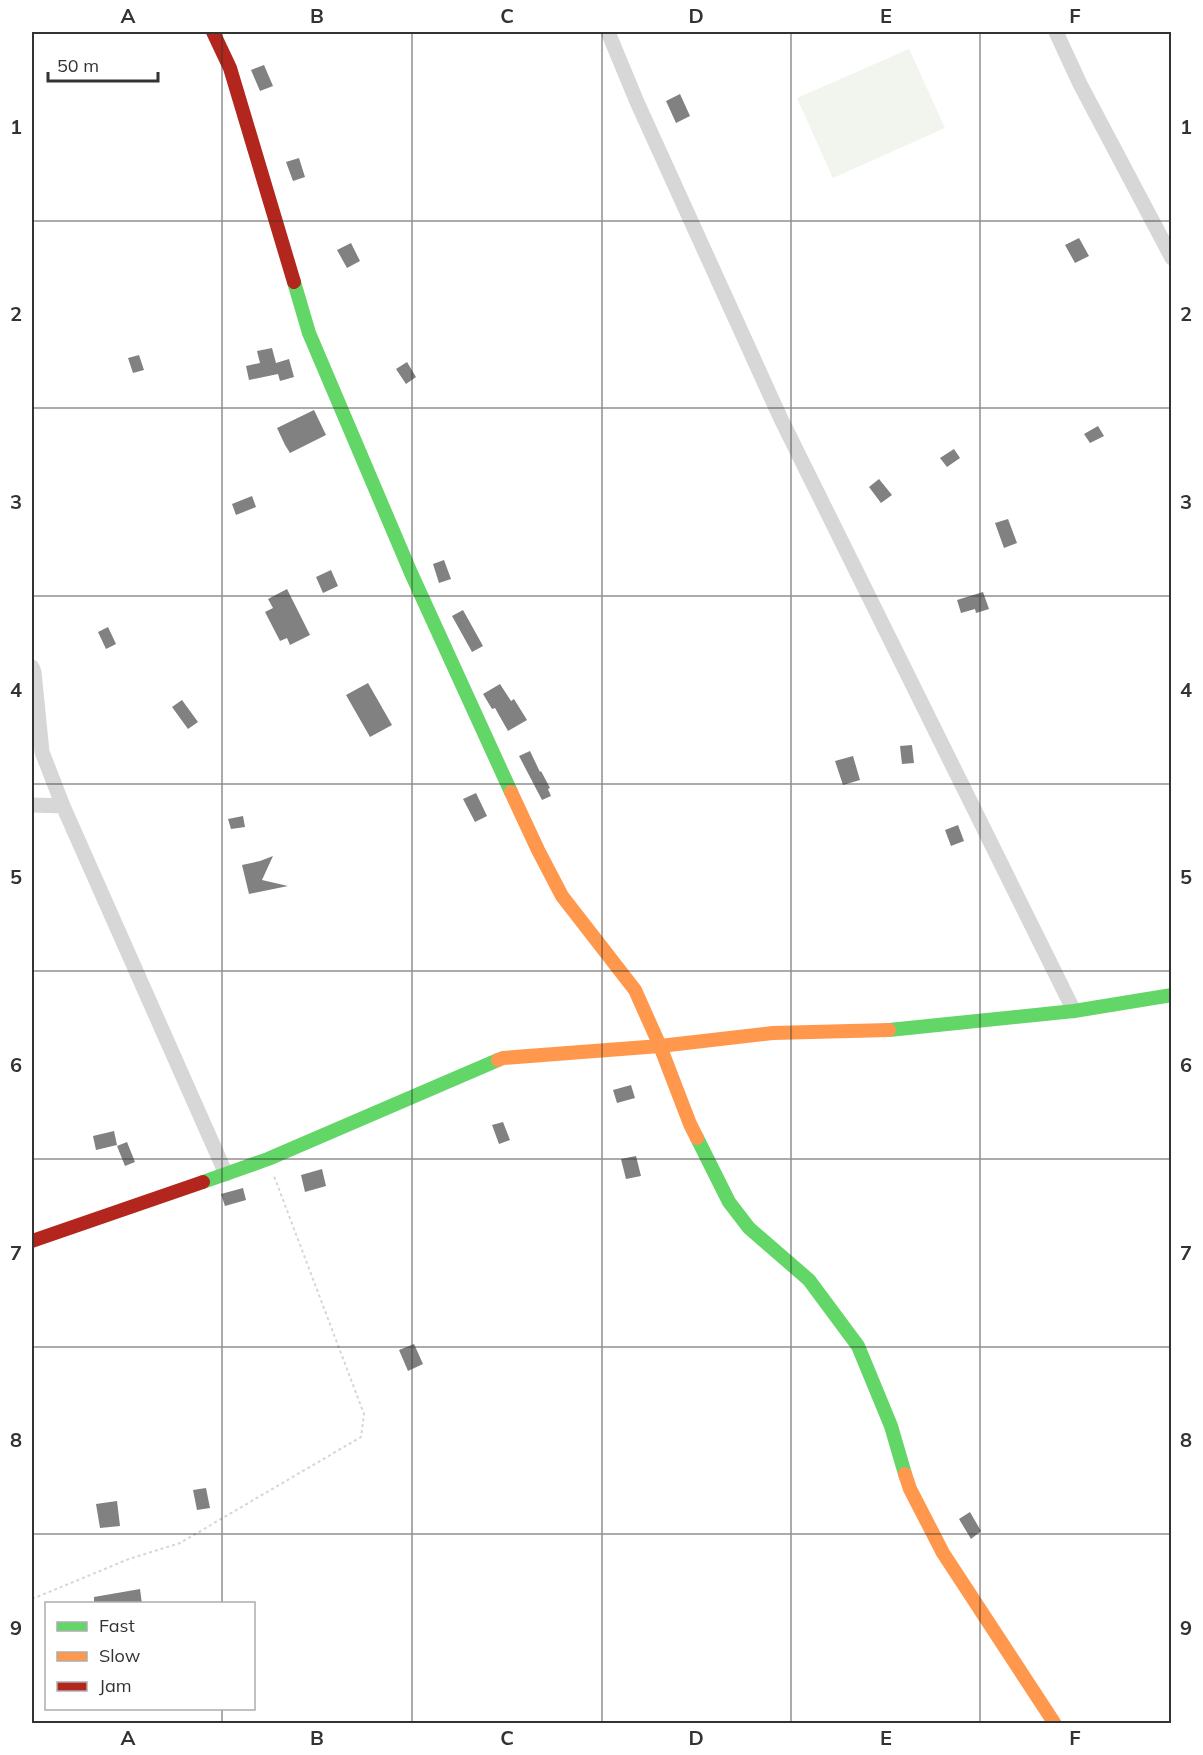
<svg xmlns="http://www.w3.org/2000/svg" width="1203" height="1755" viewBox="0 0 1203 1755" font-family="Mulish,sans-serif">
  <rect width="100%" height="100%" fill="#fff"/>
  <path fill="#f1f5ed" d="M909,49L945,128L833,178L797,98Z"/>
  <path fill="#818181" d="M264,65L273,86L260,91L251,70Z
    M680,94L690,116L676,123L666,101Z
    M299,158L305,177L293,181L286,162Z
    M1079,238L1089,256L1075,263L1065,245Z
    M351,243L360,261L347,268L337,250Z
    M272,348L276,363L289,359L294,377L280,381L278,374L249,380L246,366L260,363L257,351Z
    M139,355L144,370L133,373L128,358Z
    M407,362L416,377L406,384L396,369Z
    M314,410L326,435L290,453L285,445L277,428Z
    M1098,426L1104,436L1090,443L1084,434Z
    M954,449L960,458L947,467L940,458Z
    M879,479L892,495L881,503L869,487Z
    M252,496L256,507L236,515L232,504Z
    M1008,519L1017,543L1004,548L995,523Z
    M444,560L451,579L439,583L433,564Z
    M331,570L338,586L323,593L316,577Z
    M287,589L310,635L290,645L287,638L280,641L265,612L273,608L268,599Z
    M983,592L989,609L976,613L975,609L961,613L957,600Z
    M463,610L483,646L472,652L452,616Z
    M108,627L116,644L106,649L98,632Z
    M368,683L392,725L370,737L346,695Z
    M500,684L511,701L514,699L527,720L508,731L495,708L492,709L483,694Z
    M182,700L198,722L188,729L172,707Z
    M912,745L914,763L902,764L900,746Z
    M530,751L540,772L541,771L550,788L548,789L551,796L542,800L519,756Z
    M853,756L860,780L843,785L835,761Z
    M476,793L487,816L475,822L463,799Z
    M243,816L245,827L231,829L228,819Z
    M958,825L964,841L951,846L945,830Z
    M273,856L262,880L288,886L249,894L242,865L260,861Z
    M631,1085L635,1098L617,1103L613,1090Z
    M503,1122L510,1140L499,1144L492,1125Z
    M114,1131L117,1145L96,1150L93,1136Z
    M127,1142L135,1162L125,1166L117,1146Z
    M636,1156L641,1176L626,1179L621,1159Z
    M322,1169L326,1186L305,1192L301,1175Z
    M243,1188L246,1200L225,1206L221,1194Z
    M414,1344L423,1364L408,1371L399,1350Z
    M206,1488L210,1508L197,1510L193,1490Z
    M117,1501L120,1526L100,1528L96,1504Z
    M970,1512L981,1531L971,1539L959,1519Z
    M140,1589L142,1604H94V1597Z"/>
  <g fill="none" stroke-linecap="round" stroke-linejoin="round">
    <path stroke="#d6d6d6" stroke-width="2" stroke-dasharray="3 3" stroke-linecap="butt" d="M32,1599L129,1559L180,1543L361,1437L364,1414L274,1176"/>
    <path stroke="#d7d7d7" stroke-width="15" d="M608,32L637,102L780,417L1074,1011
      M1056,32L1080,84L1172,258
      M32,667L34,672L42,752L63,806L226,1174
      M32,805L63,806"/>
    <path stroke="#63d668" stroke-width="14" d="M294,282L309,333L411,573L511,792
      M889,1030L1074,1011L1172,995
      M697,1138L729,1202L749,1228L809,1280L858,1346L891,1426L905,1474
      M203,1182L268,1159L498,1060"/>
    <path stroke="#ff974d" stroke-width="14" d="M511,792L538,850L562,896L635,990L660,1046L690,1124L697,1138
      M498,1060L503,1058L660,1046L773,1033L889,1030
      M905,1474L910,1489L943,1553L1055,1724"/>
    <path stroke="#b3261e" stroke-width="14" d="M213,32L230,68L294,282
      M32,1241L203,1182"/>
  </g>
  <path fill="none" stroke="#333" stroke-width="1.5" stroke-opacity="0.55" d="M222,32V1604M412,32V1724M602,32V1724M791,32V1724M980,32V1724M32,221H1172M32,408H1172M32,596H1172M32,784H1172M32,971H1172M32,1159H1172M32,1347H1172M32,1534H1172M222,1708V1724"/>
  <rect width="1203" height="1755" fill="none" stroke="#ffffff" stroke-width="66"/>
  <rect x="45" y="1602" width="210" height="108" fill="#ffffff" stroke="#adadad" stroke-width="1.5"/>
  <rect x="57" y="1622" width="30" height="9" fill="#63d668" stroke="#adadad" stroke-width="1.5"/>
  <text x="99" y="1632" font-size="18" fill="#333333">Fast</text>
  <rect x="57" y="1652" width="30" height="9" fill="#ff974d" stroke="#adadad" stroke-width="1.5"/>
  <text x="99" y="1662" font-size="18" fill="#333333">Slow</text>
  <rect x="57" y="1682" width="30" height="9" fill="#b3261e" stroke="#adadad" stroke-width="1.5"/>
  <text x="99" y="1692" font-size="18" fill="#333333">Jam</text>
  <path d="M48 72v9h110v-9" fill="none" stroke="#333333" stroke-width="3"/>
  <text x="57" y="72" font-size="18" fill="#333333" stroke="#ffffff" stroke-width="4.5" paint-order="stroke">50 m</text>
  <rect x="33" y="33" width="1137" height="1689" fill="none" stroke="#333" stroke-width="2"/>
  <g font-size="20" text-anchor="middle" font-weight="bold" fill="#333">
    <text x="128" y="23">A</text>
    <text x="317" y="23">B</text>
    <text x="507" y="23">C</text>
    <text x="696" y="23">D</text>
    <text x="886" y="23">E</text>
    <text x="1075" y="23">F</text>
    <text x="16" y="134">1</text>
    <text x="1186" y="134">1</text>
    <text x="16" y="321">2</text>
    <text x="1186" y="321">2</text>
    <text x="16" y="509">3</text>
    <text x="1186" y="509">3</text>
    <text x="16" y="697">4</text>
    <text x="1186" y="697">4</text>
    <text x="16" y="884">5</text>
    <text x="1186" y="884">5</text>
    <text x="16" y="1072">6</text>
    <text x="1186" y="1072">6</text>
    <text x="16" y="1260">7</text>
    <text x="1186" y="1260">7</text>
    <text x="16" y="1447">8</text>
    <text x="1186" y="1447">8</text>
    <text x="16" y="1635">9</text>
    <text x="1186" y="1635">9</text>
    <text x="128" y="1745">A</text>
    <text x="317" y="1745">B</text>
    <text x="507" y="1745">C</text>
    <text x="696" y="1745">D</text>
    <text x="886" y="1745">E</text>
    <text x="1075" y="1745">F</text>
  </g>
</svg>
